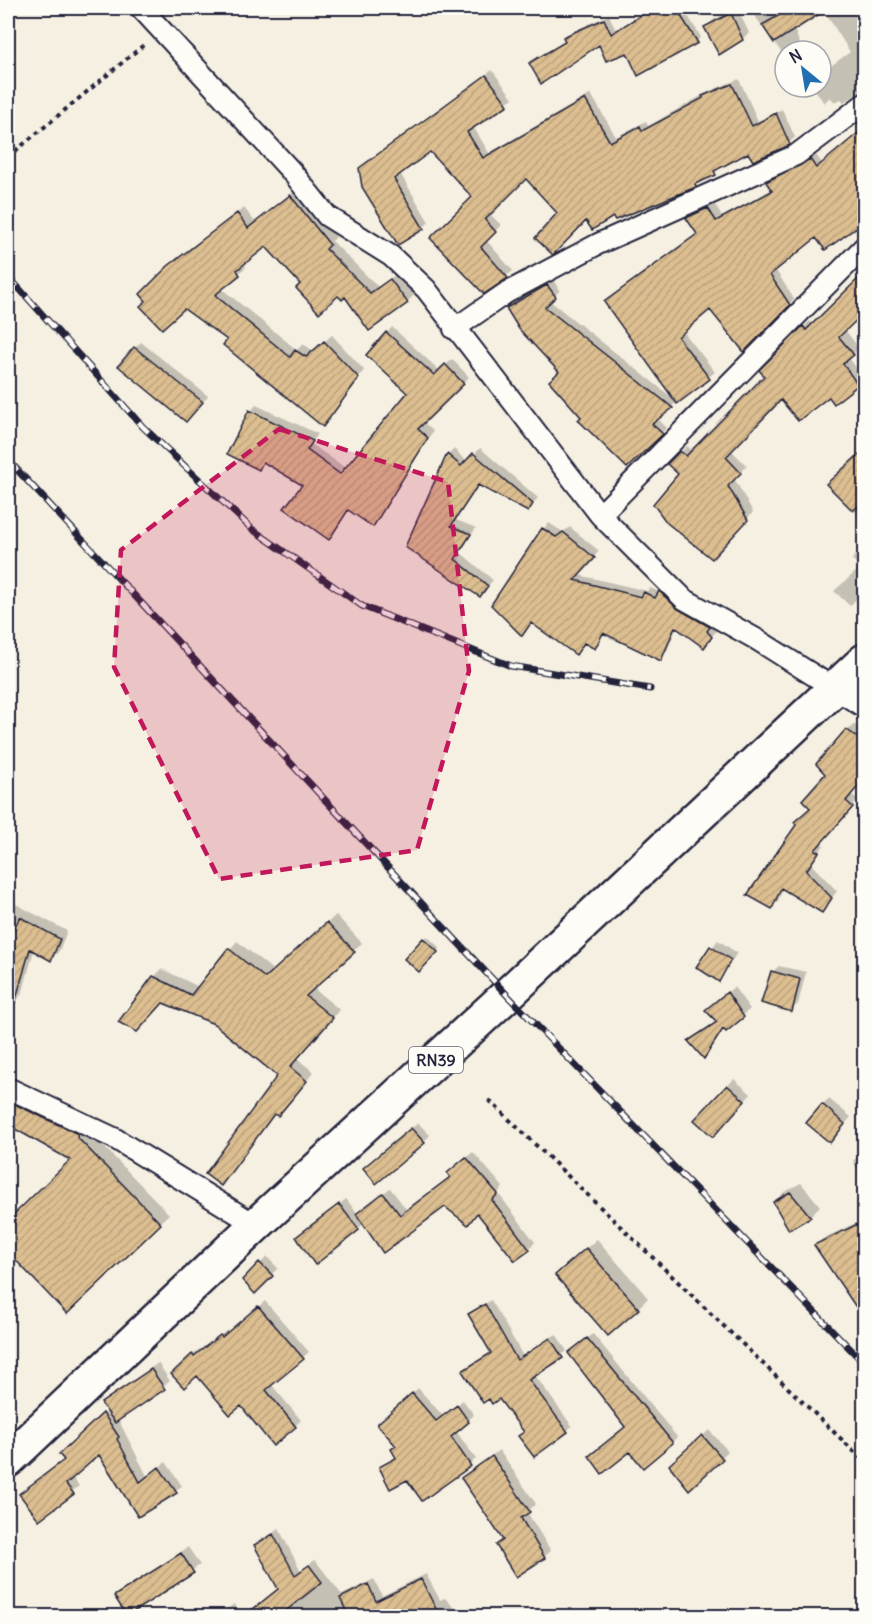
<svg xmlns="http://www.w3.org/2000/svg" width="872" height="1624" viewBox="0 0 872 1624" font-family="Delius,sans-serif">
  <defs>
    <pattern id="building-hatch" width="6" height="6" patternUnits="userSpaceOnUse" patternTransform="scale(1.5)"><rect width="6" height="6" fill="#dcbe90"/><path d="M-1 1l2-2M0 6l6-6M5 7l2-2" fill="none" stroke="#bca37d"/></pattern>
  </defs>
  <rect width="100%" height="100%" fill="#f6f0e2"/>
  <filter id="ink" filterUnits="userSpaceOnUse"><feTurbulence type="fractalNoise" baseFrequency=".0167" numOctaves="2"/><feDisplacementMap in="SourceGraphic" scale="12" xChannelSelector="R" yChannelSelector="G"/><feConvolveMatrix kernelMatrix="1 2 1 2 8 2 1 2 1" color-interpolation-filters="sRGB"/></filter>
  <g filter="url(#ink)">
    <path fill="#0003" d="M652,8H683L701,37L697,41L627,51L600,43L531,63L566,40L565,38L569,33L609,15L616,31Z
      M737,8L749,33L742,39L706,27L713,20Z
      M749,8H864V92L862,91L844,102L841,99L835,102L830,97L824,103L813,87H821V73L850,52L823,9L794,28L802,51H785V57Z
      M492,70L513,98L473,126L489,153L591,94L616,137L646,121L648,126L710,91L739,79L758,121L782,109L795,137L789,143L749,151L720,166L715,174L701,179L695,185L614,215L586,219L559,213L526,177L489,213L501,225L486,240L513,271L484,292L474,197L430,150L400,173L429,222L423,228L367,162Z
      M864,119V128L861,123Z
      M864,129V220L826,248L816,236L775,269L794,299L744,349L710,308L683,331L715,372L657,418L667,428L627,465L583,417L561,372L508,308L553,280L560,290L550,301L674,399L606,302L698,234L688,218L693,212L714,203L722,217L772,189L768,182L773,176L816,155L822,163Z
      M298,189L336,237L332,241L378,287L398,273L414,295L407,302L345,295L302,283L267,245L243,263L246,267L221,288L297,350L303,344L314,351L332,335L364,370L323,425L229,340L184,307L148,301L177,259L244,208L255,222Z
      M864,275V311L845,330L859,348L849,358L864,378L834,402L829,395L782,398L731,450L747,466L734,478L753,512L719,551L680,474L669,464L687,446L693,451L766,376L761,371L810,321L813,325Z
      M392,327L440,371L452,359L469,377L423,422L433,431L378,519L373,525L350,509L329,538L304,485L265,462L259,468L229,454L251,411L256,405L318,434L311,444L346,468L410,393L368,355Z
      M141,342L208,396L192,414L135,348Z
      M864,436V446L860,441Z
      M480,448L538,498L528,510L480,484L456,520L476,528L460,552L493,580L480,595L407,547L448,455L454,449L467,462Z
      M864,452V520L828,484Z
      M549,523L563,532L570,527L599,551L579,575L647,591L650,588L660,592L666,587L717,630L709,640L677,627L666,653L661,659L605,633L595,647L585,642L576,653L532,622L522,634L543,529Z
      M864,546V590L850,606L834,591L860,568L852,559Z
      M854,724L864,731V778L851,794L858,800L820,843L824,845L811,864L837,891L822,911L783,888L778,901L772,907L827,774L818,764Z
      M8,900L67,931L59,951L51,960L34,950L23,991L8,1016Z
      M336,915L362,943L313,988L340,1010L296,1058L314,1072L285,1106L276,1113L221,1184L279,1076L154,977L162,969L199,987L237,941L274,971Z
      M427,936L440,948L419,970L406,959Z
      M718,940L737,953L719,980L698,966Z
      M779,966L806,972L798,1004L791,1010L772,972Z
      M734,987L750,1009L726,1030L724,1028L704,1057L690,1041L717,1021L713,1004Z
      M734,1079L751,1094L719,1128L696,1120Z
      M19,1093L85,1127L169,1214L67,1312L8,1250V1222L73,1160L8,1123V1107Z
      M829,1099L851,1117L836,1134L823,1105Z
      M418,1123L430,1135L424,1142L371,1161Z
      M864,1151V1183L853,1161Z
      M473,1152L503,1187L498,1193L535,1242L529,1249L478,1212L468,1223L445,1205L383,1251L364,1223L358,1229L298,1237L346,1199L358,1214L390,1188L407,1210L451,1176L455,1167Z
      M801,1183L820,1206L810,1216L789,1228L774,1202L784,1192Z
      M864,1219V1293L854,1300L816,1245L822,1239Z
      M597,1239L648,1298L638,1308L567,1265Z
      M267,1257L278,1268L255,1291L244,1280Z
      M491,1300L523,1356L556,1334L567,1351L534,1374L572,1426L567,1431L520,1436L525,1431L499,1396L464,1371L492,1352L470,1314Z
      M265,1301L309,1352L271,1384L301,1420L295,1426L241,1404L198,1374H173L199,1349L201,1351L227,1330L229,1332Z
      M593,1334L677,1437L672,1442L627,1426L576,1347Z
      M158,1363L170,1381L118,1419L147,1476L166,1462L182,1486L138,1515L100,1453L72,1477L79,1486L40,1518L65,1459L67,1448L108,1411L103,1403L110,1396Z
      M418,1388L443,1416L463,1400L474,1415L456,1431L476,1459L422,1499L408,1478L381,1468L397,1456L393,1449L397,1445L385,1418Z
      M709,1430L728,1451L690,1488L678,1459Z
      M499,1450L536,1504L527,1512L551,1551L544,1557L498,1545L504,1538L463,1478Z
      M279,1529L301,1571L315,1560L342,1595L374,1579L382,1596L426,1574L440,1600L445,1598L462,1616H243L279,1589L255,1545Z
      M188,1547L200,1565L127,1614L116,1596Z
      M234,1604L242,1616H217Z"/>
    <path fill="url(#building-hatch)" stroke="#22223b" stroke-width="1.5" d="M652,8H676L698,43L638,76L627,53L606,61L599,45L541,84L529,63L565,42L563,37L604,19L611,34Z
      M792,8H829L774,43L762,25Z
      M731,13L743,40L719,55L704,27Z
      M486,75L508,105L467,132L483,158L585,99L610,142L640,126L642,131L703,98L702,96L732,84L752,126L776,113L790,145L753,161L748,153L714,171L716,175L695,184L696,187L615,220L613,217L592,230L586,221L553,255L535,238L557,213L526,179L485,220L496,232L481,247L508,278L484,294L430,238L472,197L430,152L394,179L424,229L398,245L362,187L359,168Z
      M864,128V222L825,250L816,238L770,275L790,305L744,352L710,310L678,337L710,379L677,404L604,302L697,234L686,218L708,208L716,221L772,191L766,182L810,159L816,168Z
      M290,195L330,245L326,249L370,293L390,279L408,303L369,331L345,297L342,300L338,296L319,313L296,288L300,284L266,247L237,270L240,275L215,295L290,357L295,350L306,357L324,341L359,378L323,427L223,345L227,340L184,309L162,329L140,306L146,301L140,294L168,266L237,213L248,228Z
      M864,273V313L839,337L854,355L843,364L858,385L834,404L829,397L798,421L781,400L726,457L741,473L728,486L748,520L712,559L667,523L653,504L678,474L667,464L680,451L686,456L764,376L759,370L803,326L806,330Z
      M547,285L556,297L545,307L673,408L652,424L663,434L627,468L578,420L581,417L549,381L559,372L519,329L506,308Z
      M386,332L434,375L445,364L464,384L418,429L428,438L373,527L348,510L329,540L284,508L302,485L263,462L259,470L227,454L249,410L313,441L307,450L340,474L407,393L366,355Z
      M134,347L203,402L186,422L118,366Z
      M864,450V500L853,511L826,484Z
      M473,453L533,504L528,512L478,485L451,526L471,534L455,559L488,586L480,597L405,547L447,454L461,466Z
      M542,528L556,537L563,532L595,558L575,580L641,597L644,592L655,598L659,591L678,609L710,627L707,631L712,637L704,648L675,627L661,661L603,633L595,649L584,643L576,655L531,623L522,636L491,605Z
      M846,729L864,742V779L846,801L853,807L815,850L819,852L806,871L832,898L822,913L781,888L772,909L747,895L796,825L794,822L810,808L802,800L825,774L816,764Z
      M20,917L60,939L51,961L30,949L14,1006L8,1005V940Z
      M327,922L355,952L306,996L333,1018L290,1067L307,1081L278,1116L274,1114L221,1186L205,1174L277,1076L214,1024L163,1003L137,1032L118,1022L153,976L191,995L228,948L265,978Z
      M423,938L438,952L419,972L404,959Z
      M710,946L731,960L719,982L696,967Z
      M771,971L800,979L792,1012L761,1003Z
      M727,992L744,1017L726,1032L723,1029L704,1059L688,1041L717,1022L705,1010Z
      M727,1085L745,1101L713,1137L694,1120Z
      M8,1101L78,1134L77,1137L161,1224L67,1314L8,1252V1220L70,1160L8,1125Z
      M822,1104L845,1124L830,1143L806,1123Z
      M411,1128L425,1143L376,1184L363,1168Z
      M466,1157L498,1194L492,1200L530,1250L515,1261L477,1213L468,1225L445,1207L383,1253L356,1214L383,1193L400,1215L450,1177L447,1173Z
      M790,1192L811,1217L789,1230L773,1202Z
      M339,1204L359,1230L315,1265L296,1237Z
      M864,1221V1319L814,1245Z
      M586,1248L639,1309L608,1336L555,1275Z
      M259,1262L273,1276L255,1294L242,1280Z
      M485,1304L517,1360L550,1338L563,1358L529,1380L568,1432L534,1457L518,1436L524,1432L499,1399L492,1404L489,1399L483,1403L462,1371L491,1353L468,1314Z
      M258,1306L304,1359L266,1390L296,1427L273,1446L241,1406L230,1415L197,1376L184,1388L171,1374L192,1354L194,1356L220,1335L222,1337Z
      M587,1338L673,1443L643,1468L630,1452L602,1474L589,1456L625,1427L568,1353Z
      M151,1369L165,1389L115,1423L101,1403Z
      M412,1393L436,1421L457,1405L469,1422L451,1437L471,1466L422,1501L407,1480L390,1489L379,1467L396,1458L391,1449L396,1446L377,1424Z
      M103,1413L119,1437L117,1439L140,1482L159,1467L177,1493L138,1517L99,1455L66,1484L74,1494L39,1520L19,1494L64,1460L59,1454Z
      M702,1435L723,1459L689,1490L669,1465Z
      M492,1456L530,1512L521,1518L545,1558L516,1577L496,1545L503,1540L461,1478Z
      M273,1534L295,1575L309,1565L322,1582L278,1617H243L278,1589L254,1545Z
      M181,1553L194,1573L127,1616L114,1596Z
      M421,1579L440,1617H345L348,1615L340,1598L368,1584L376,1601Z"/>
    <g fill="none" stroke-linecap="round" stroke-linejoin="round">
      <defs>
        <path id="minor" d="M141,8L292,172L327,216L391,256L426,289L600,515L684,599L756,639L864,707
          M454,329L506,293L598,244L796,155L864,104
          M600,515L864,247
          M8,1088L114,1138L256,1225"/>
        <path id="trunk" d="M8,1460L256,1225L507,995L864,661"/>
      </defs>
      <use href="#minor" stroke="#22223b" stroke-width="24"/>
      <use href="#trunk" stroke="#22223b" stroke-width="38"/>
      <path stroke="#22223b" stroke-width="4" stroke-dasharray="4.5 4.5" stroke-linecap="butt" d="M8,157L146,43
        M489,1100L864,1461"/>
      <use href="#minor" stroke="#fdfcf7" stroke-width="20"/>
      <use href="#trunk" stroke="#fdfcf7" stroke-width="33"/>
      <defs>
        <path id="rail" d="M8,276L143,427L252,529L362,606L511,666L650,689
          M8,460L507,995L864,1363"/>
      </defs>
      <use href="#rail" stroke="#22223b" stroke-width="7"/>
      <use href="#rail" stroke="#fdfcf7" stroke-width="4.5" stroke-dasharray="14" stroke-linecap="butt"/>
    </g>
  </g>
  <path fill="#c2185b" fill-opacity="0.2" stroke="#c2185b" stroke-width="4.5" stroke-dasharray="12 8" stroke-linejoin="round" d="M279,429L448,482L469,671L417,850L219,879L114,667L121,550Z"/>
  <g text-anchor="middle" stroke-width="6" stroke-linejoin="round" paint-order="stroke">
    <rect fill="#fdfcf7" stroke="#646373" stroke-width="1.5" x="409" y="1047" width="54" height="26" rx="4.5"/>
    <g font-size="16" font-weight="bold" fill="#22223b">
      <text x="436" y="1066">RN39</text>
    </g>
  </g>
  <rect width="872" height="1624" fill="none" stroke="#fdfcf7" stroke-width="30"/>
  <rect x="15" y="15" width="842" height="1594" fill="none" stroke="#22223b" stroke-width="2" filter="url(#ink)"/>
  <g transform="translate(803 69) rotate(330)"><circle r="28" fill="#fdfcf7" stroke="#a5a5ac" stroke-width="1.5"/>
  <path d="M0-4.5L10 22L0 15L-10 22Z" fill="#1f6fb2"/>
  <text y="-9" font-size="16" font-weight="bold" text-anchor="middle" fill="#22223b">N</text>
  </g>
</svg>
